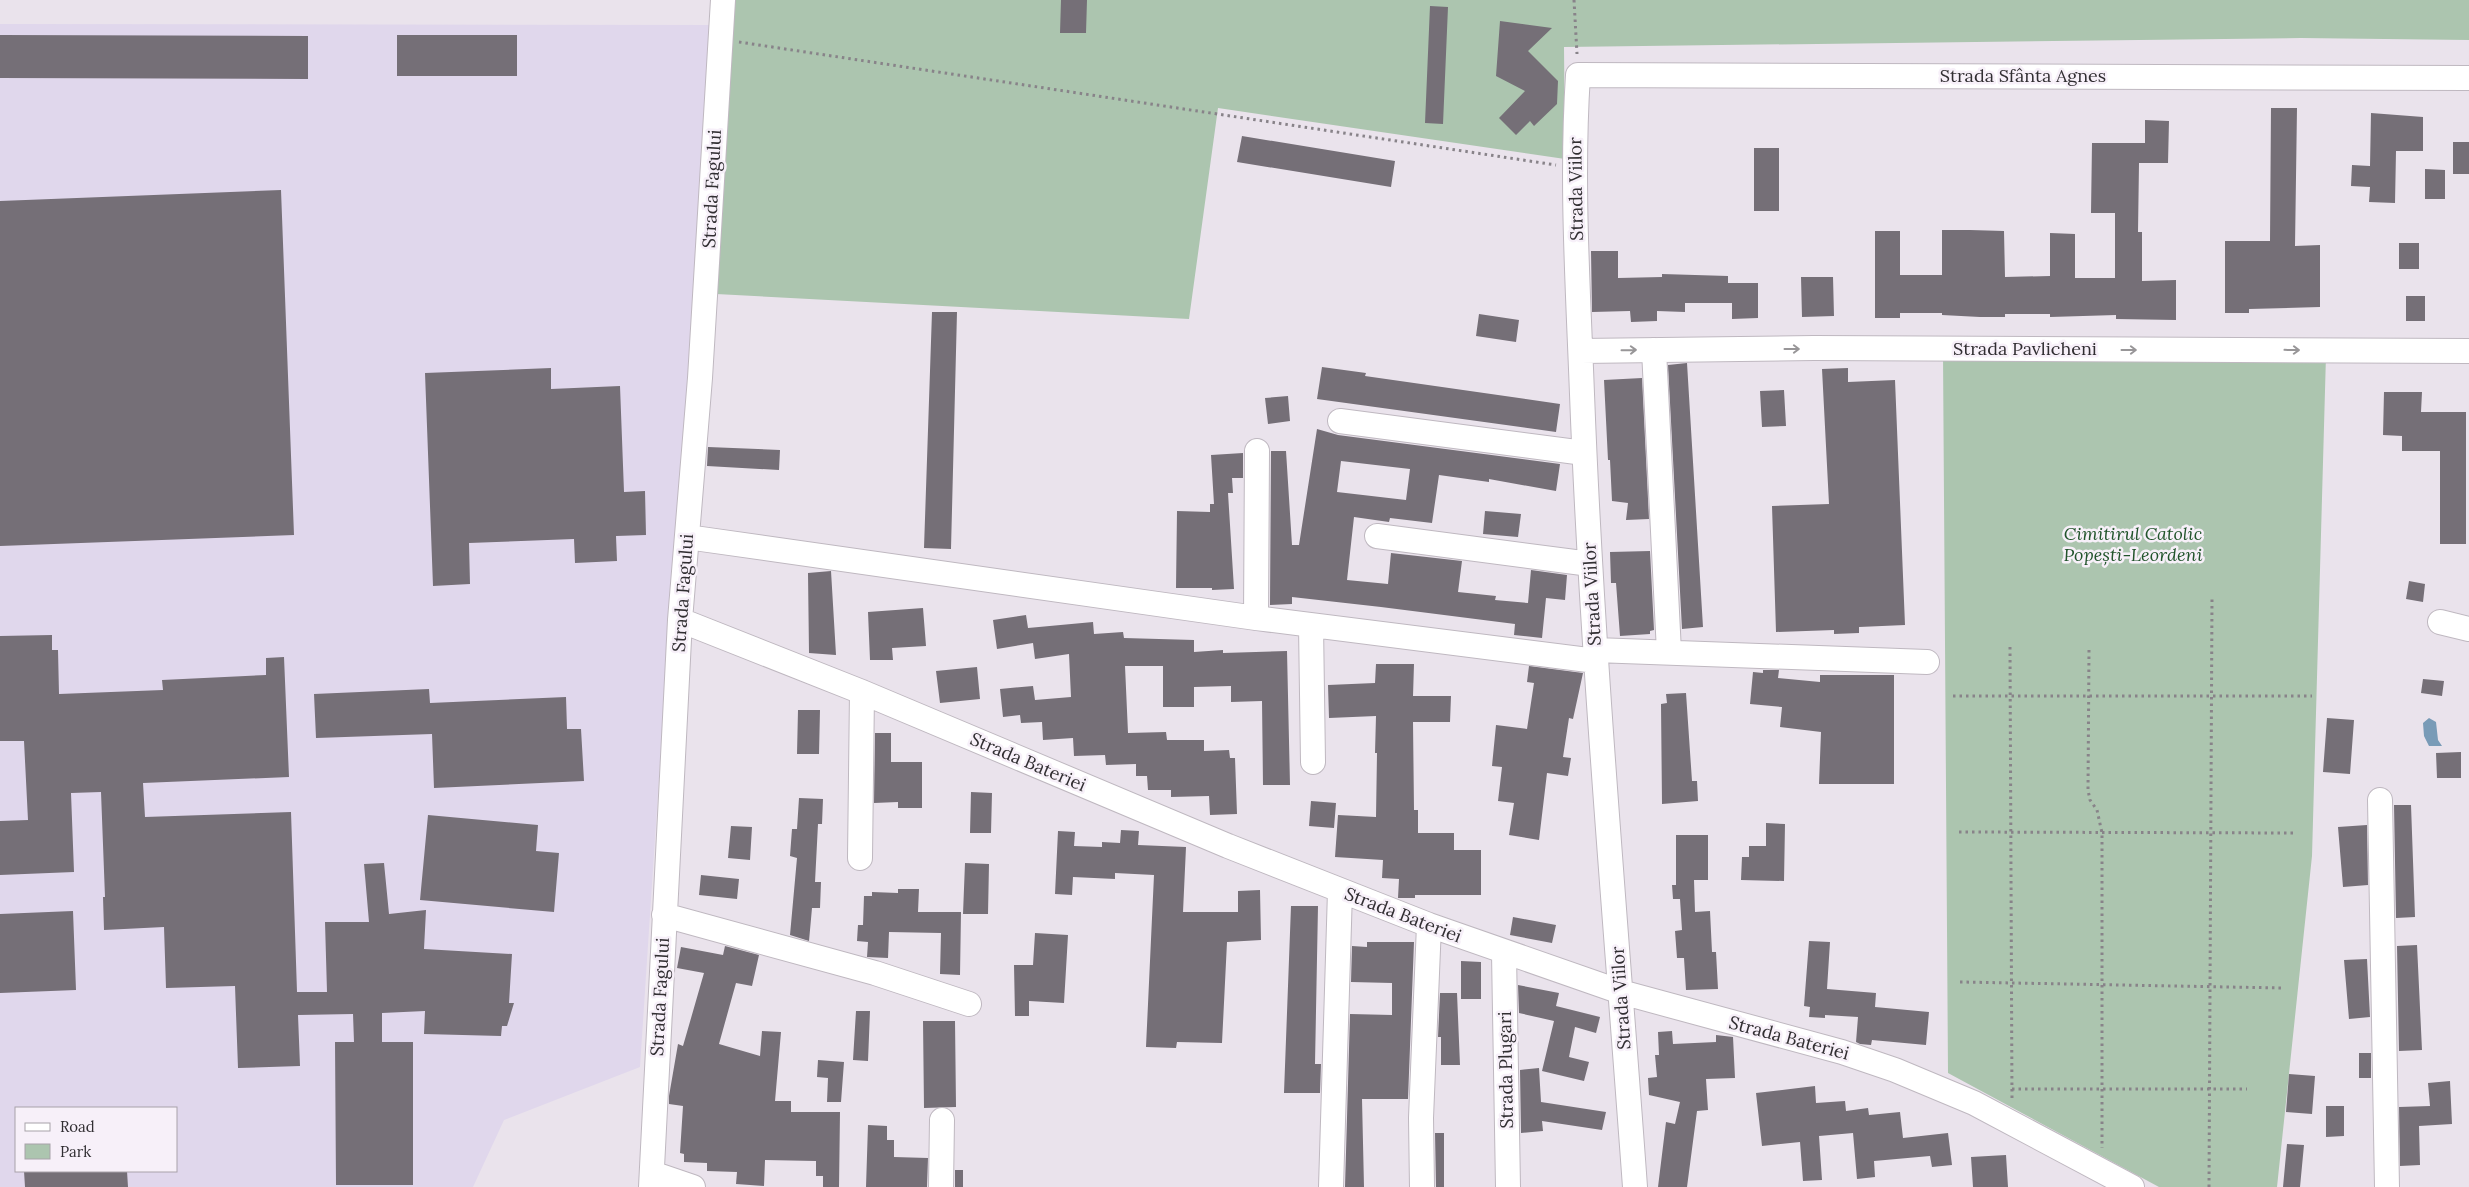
<svg xmlns="http://www.w3.org/2000/svg" width="2469" height="1187" viewBox="0 0 2469 1187" font-family="Lora,serif">
  <rect width="100%" height="100%" fill="#eae3ec"/>
  <path fill="#e0d7ec" fill-rule="evenodd" d="M0,24L713,25L697,293L676,519L640,1067L504,1120L473,1187H0ZM16,1108H176V1171H16Z"/>
  <path fill="#acc5af" d="M713,0H2469V40L2301,38L1564,47L1565,159L1218,108L1189,319L697,293Z
    M1943,354L2326,355L2312,856L2277,1187H2159L1948,1073Z"/>
  <path fill="#799bb7" d="M2429,718L2436,722L2438,740L2442,746H2429L2424,736L2423,723Z"/>
  <path fill="#756f77" fill-rule="evenodd" d="M1061,0H1087L1086,33H1060Z
    M1430,6L1448,7L1443,124L1425,123Z
    M1500,21L1552,28L1528,51L1558,81L1557,104L1534,126L1530,121L1516,135L1499,118L1525,91L1496,76Z
    M0,35L308,36V79L0,78Z
    M397,35H517V76H397Z
    M2271,108H2297L2295,246L2320,245V307L2249,309V313H2225V241H2270Z
    M2371,113L2423,117V151H2396L2395,203L2369,202L2370,187L2351,186L2352,165L2370,166Z
    M2145,120L2169,121L2168,163H2139L2138,232H2142V281L2176,280V320L2116,319V315L2050,317V314H2005V317H1980L1942,315V313H1900V318H1875V231H1900V275H1942V230H1970L2004,231L2005,277L2050,276V233L2075,234V278H2115V213H2091L2092,143H2145Z
    M1242,136L1395,161L1391,187L1237,162Z
    M2453,142H2469V174H2453Z
    M1754,148H1779V211H1754Z
    M2425,169L2445,170V199H2425Z
    M281,190L294,535L0,546V201Z
    M2399,243H2419V269H2399Z
    M1591,251H1618V278L1662,277V274L1728,276V283H1758V318L1732,319V303H1685V312L1657,311V321L1631,322L1630,311L1592,312Z
    M1801,277H1833L1834,316L1802,317Z
    M2406,296H2425V321H2406Z
    M932,312H957L951,549L924,548Z
    M1479,314L1519,320L1516,342L1476,336Z
    M1687,363L1703,627L1682,629L1668,365Z
    M1322,367L1366,373L1365,376L1560,404L1556,432L1317,399Z
    M551,368V389L620,386L624,492L645,491L646,535L616,536L617,561L575,563L574,539L469,543L470,584L433,586L425,373Z
    M1848,368V382L1895,380L1905,625L1859,627V633L1834,634V630L1776,632L1772,506L1829,504L1822,369Z
    M1642,378L1649,519L1626,520L1628,503L1612,501L1610,460H1608L1604,380Z
    M1784,390L1786,426L1762,427L1760,391Z
    M2384,392H2422L2421,412H2466V544H2440V451H2402V436L2383,435Z
    M1288,396L1290,421L1268,424L1265,398Z
    M1317,429L1338,435L1560,464L1556,491L1489,479V482L1439,475L1432,523L1390,518L1389,522L1354,517L1347,580L1388,584L1391,553L1462,561L1458,592L1496,596L1495,600L1528,603L1531,570L1567,575L1565,600L1546,598L1542,638L1514,635L1515,624L1381,607L1292,597V604L1270,605L1271,451H1286L1292,545H1299ZM1341,461L1410,469L1406,500L1337,492Z
    M708,447L780,450L779,470L707,466Z
    M1243,453V478H1232L1233,493H1228L1234,589L1212,590V588H1176L1177,511L1210,512V504H1214L1211,455Z
    M1485,511L1521,514L1518,537L1483,534Z
    M1650,551L1654,630L1650,631V634L1620,636L1616,583H1611L1610,552Z
    M831,571L836,655L809,653L808,573Z
    M2409,581L2425,584L2423,602L2406,599Z
    M923,608L926,646L892,648L893,660H870L868,612Z
    M1026,615L1028,628L1093,622L1094,634L1123,632L1124,638L1194,640V652L1223,650V653L1287,651L1290,785H1263L1262,701L1231,702V686L1194,687V707H1163V666H1125L1128,733L1166,732L1167,740H1204V751L1229,750L1230,758H1235L1237,814L1210,815L1209,796L1171,797V790H1148L1147,776H1136V764L1106,765L1105,755L1074,756L1073,738L1043,740L1042,722L1021,723L1020,715L1003,717L1000,689L1033,686L1035,700L1071,697L1069,654L1035,659L1033,643L997,649L993,620Z
    M52,635V650H58L59,694L163,690L162,680L266,675V658L284,657L289,777L143,783L145,817L291,812L297,992H327L325,922H369L364,864L384,863L389,914L426,910L424,949L512,954L509,1003H514L507,1026H502L501,1036L424,1034L425,1011L382,1013V1042H413V1185H336L335,1042H354L353,1014L298,1015L300,1066L238,1068L235,986L166,988L164,927L104,930L103,897H105L101,792L71,793L74,872L0,875V821L28,820L24,741H0V636Z
    M1376,664H1414L1413,696H1451L1450,722H1413L1414,810H1418V833H1454V850H1481V895H1415V898H1398L1399,879L1382,878L1383,860L1335,857L1338,815L1376,817L1377,753H1375L1376,716L1329,718L1328,685L1375,683Z
    M1529,666L1583,673L1573,719L1569,718L1563,757L1571,758L1568,776L1547,773L1539,840L1509,835L1514,803L1498,801L1502,767L1492,766L1496,725L1527,729L1534,683L1527,682Z
    M977,667L980,699L940,703L936,671Z
    M1763,670H1779L1778,678L1820,682V675H1894V784H1819L1821,732L1780,727L1782,707L1750,704L1753,672L1763,673Z
    M2423,679L2444,681L2442,696L2421,693Z
    M429,689L430,703L566,697L567,729H581L584,781L434,788L432,734L316,738L314,694Z
    M1686,693L1692,781H1697L1698,801L1662,804L1661,704L1667,703L1666,694Z
    M798,710H820L819,754H797Z
    M2327,718L2354,720L2350,774L2323,772Z
    M875,733H891V762H922V808H898V802L874,803Z
    M2461,752V778H2437L2436,753Z
    M971,792L992,793L991,833H970Z
    M799,798L823,799L822,824H818L815,882H821L820,908H812L809,941L790,935L797,858L790,856L792,829H797Z
    M1311,801L1336,803L1334,828L1309,826Z
    M2394,805H2411L2415,917L2396,918Z
    M428,815L538,825L536,851L559,853L554,912L420,900Z
    M1766,823L1785,824L1784,881L1741,880L1742,857H1749V846H1766Z
    M2367,825L2368,885L2343,887L2338,827Z
    M731,826L752,827L750,860L728,858Z
    M1121,830L1139,831L1138,845L1186,847L1183,912H1238V891L1260,890L1261,940L1227,942L1222,1043L1177,1042L1176,1048L1146,1047L1154,875L1115,873V879L1073,877L1072,895L1055,894L1058,831L1075,832L1074,846L1102,847V842L1120,843Z
    M1676,835H1708V880H1694L1695,912L1710,911L1712,952H1716L1718,989L1686,990L1684,958H1677L1675,931L1682,930L1680,899H1673L1672,885H1676Z
    M965,863L989,864L988,914H963Z
    M701,875L739,879L737,899L699,895Z
    M898,889H919L918,912H961L960,975L940,974L941,933L889,932L888,958L867,957L868,942L857,941L858,925H863L864,896H872V892L898,893Z
    M1291,906H1318L1315,1064H1321L1320,1093H1284Z
    M73,911L76,990L0,993V914Z
    M1513,917L1556,925L1552,943L1510,935Z
    M1035,933L1068,935L1064,1003L1029,1001V1016H1015L1014,965H1033Z
    M1809,941L1830,942L1827,989L1876,993L1875,1007L1929,1012L1926,1045L1872,1040L1871,1045L1860,1044L1856,1042L1858,1017L1825,1015V1018L1809,1017L1810,1007L1804,1006Z
    M1367,942H1414L1408,1099H1362L1364,1187H1345L1350,1014L1392,1015V983L1351,982L1352,946L1367,947Z
    M2417,945L2422,1050L2399,1051L2397,946Z
    M725,946L759,955L752,986L736,983L719,1044L760,1056L762,1031L781,1032L775,1101H791V1112H840L839,1187H823V1176H816V1161L765,1160L764,1186L736,1184L737,1172L707,1171V1163L684,1162V1154L680,1153L683,1106L669,1104V1096L678,1044L683,1046L704,973L677,968L681,947L723,955Z
    M2367,959L2370,1017L2349,1019L2344,960Z
    M1461,961L1481,962V999H1461Z
    M1518,985L1559,993L1556,1006L1600,1017L1596,1033L1575,1027L1569,1057L1589,1062L1584,1081L1542,1071L1554,1021L1519,1013Z
    M1440,993H1457L1460,1065H1441V1037H1438Z
    M856,1011H870L868,1061L853,1060Z
    M923,1021H955L956,1107L924,1108Z
    M1672,1031L1673,1044L1716,1042V1035L1733,1037L1735,1078L1706,1079L1708,1110L1697,1111L1687,1187H1658L1666,1122L1675,1124L1680,1102L1649,1095L1648,1078L1657,1077L1655,1055H1659L1658,1032Z
    M2359,1053H2371V1078H2359Z
    M818,1060L844,1062L841,1102H827L828,1078L817,1077Z
    M1539,1068L1541,1102L1606,1112L1602,1130L1542,1121L1543,1131L1521,1133L1520,1070Z
    M2289,1074L2315,1076L2312,1114L2286,1112Z
    M2450,1081L2452,1124L2419,1126L2420,1165L2400,1166L2399,1107L2430,1106L2428,1083Z
    M1815,1086L1816,1103L1845,1101L1846,1111L1868,1108L1869,1115L1900,1112L1903,1138L1948,1133L1952,1165L1932,1167L1930,1156L1874,1161L1875,1177L1857,1179L1853,1133L1819,1136L1822,1180L1803,1181L1800,1142L1762,1146L1756,1093Z
    M2326,1106H2344V1136L2326,1137Z
    M868,1125L887,1126V1140H894V1157L928,1158L927,1187H866Z
    M1435,1133H1444V1187H1436Z
    M2287,1144L2304,1145L2300,1187H2283Z
    M2006,1155L2008,1187H1973L1971,1157Z
    M955,1170H963V1187H955Z
    M24,1171H127L128,1187H25Z"/>
  <g fill="none" stroke-linecap="round" stroke-linejoin="round">
    <defs>
      <path id="minor" d="M1654,350L1669,652
        M1581,351L1814,348L2469,351
        M1340,421L1584,453
        M1377,536L1590,564
        M687,537L1256,618L1596,661
        M1256,618L1257,451
        M680,620L862,692L1228,846L1429,925L1621,992L1842,1052L1895,1070L1974,1103L2132,1187
        M2440,622L2469,629
        M1311,625L1313,762
        M1595,650L1927,662
        M2380,800L2387,1187
        M860,858L862,692
        M664,915L875,973L969,1004
        M1504,953L1508,1187
        M652,1173L693,1187
        M651,1187L680,620L700,378L723,0
        M941,1187L942,1120
        M1331,1187L1340,891
        M1422,1187L1421,1118L1429,925
        M1635,1187C1616,923 1592,658 1582,394C1578,288 1571,181 1578,75L2469,78"/>
    </defs>
    <use href="#minor" stroke="#bfb8c0" stroke-width="26"/>
    <path stroke="#888389" stroke-width="3" stroke-dasharray="2.5 4" stroke-linecap="butt" d="M1574,0L1577,54
      M739,42L1556,165
      M2010,647L2012,1101
      M2089,650L2088,790L2090,800L2097,810L2102,833V1148
      M1953,696H2312
      M1959,832L2294,833
      M1960,982L2282,988
      M2012,1089H2247
      M2209,1187L2212,597"/>
    <use href="#minor" stroke="#fff" stroke-width="24"/>
  </g>
  <defs><path id="oneway-shaft" d="M-6 0H5M1.5-3L5.5 0L1.5 3" fill="none" stroke-width="1.6" stroke-linecap="round" stroke-linejoin="round" transform="scale(1.25)"/></defs>
  <g stroke="#989698">
    <use href="#oneway-shaft" transform="translate(1792 349)"/>
    <use href="#oneway-shaft" transform="translate(1629 350) rotate(-1)"/>
    <use href="#oneway-shaft" transform="translate(2129 350)"/>
    <use href="#oneway-shaft" transform="translate(2292 350) rotate(1)"/>
  </g>
  <g text-anchor="middle" stroke-width="5" stroke-linejoin="round" paint-order="stroke">
    <g font-size="18" fill="#312e32" stroke="#f7f0f9">
      <text x="2023" y="82">Strada Sfânta Agnes</text>
      <text transform="translate(712 189) rotate(-87)" y="6">Strada Fagului</text>
      <text transform="translate(1576 189) rotate(-91)" y="6">Strada Viilor</text>
      <text x="2025" y="355">Strada Pavlicheni</text>
      <text transform="translate(683 593) rotate(-86)" y="6">Strada Fagului</text>
      <text transform="translate(1592 594) rotate(-93)" y="6">Strada Viilor</text>
      <text transform="translate(1028 762) rotate(23)" y="6">Strada Bateriei</text>
      <text transform="translate(1403 915) rotate(21)" y="6">Strada Bateriei</text>
      <text transform="translate(660 997) rotate(-87)" y="6">Strada Fagului</text>
      <text transform="translate(1621 998) rotate(-94)" y="6">Strada Viilor</text>
      <text transform="translate(1789 1038) rotate(15)" y="6">Strada Bateriei</text>
      <text transform="translate(1506 1070) rotate(-91)" y="6">Strada Plugari</text>
    </g>
    <g font-size="18" font-style="italic" fill="#21542b" stroke="#f7f0f9">
      <text x="2133" y="540">Cimitirul Catolic<tspan x="2133" dy="21">Popești-Leordeni</tspan></text>
    </g>
  </g>
  <rect x="15" y="1107" width="162" height="65" fill="#f7f0f9" stroke="#a8a2a9"/>
  <rect x="25" y="1123" width="25" height="8" fill="#ffffff" stroke="#a8a2a9"/>
  <text x="60" y="1132" font-size="15" fill="#312e32">Road</text>
  <rect x="25" y="1144" width="25" height="15" fill="#acc5af" stroke="#a8a2a9"/>
  <text x="60" y="1157" font-size="15" fill="#312e32">Park</text>
</svg>
